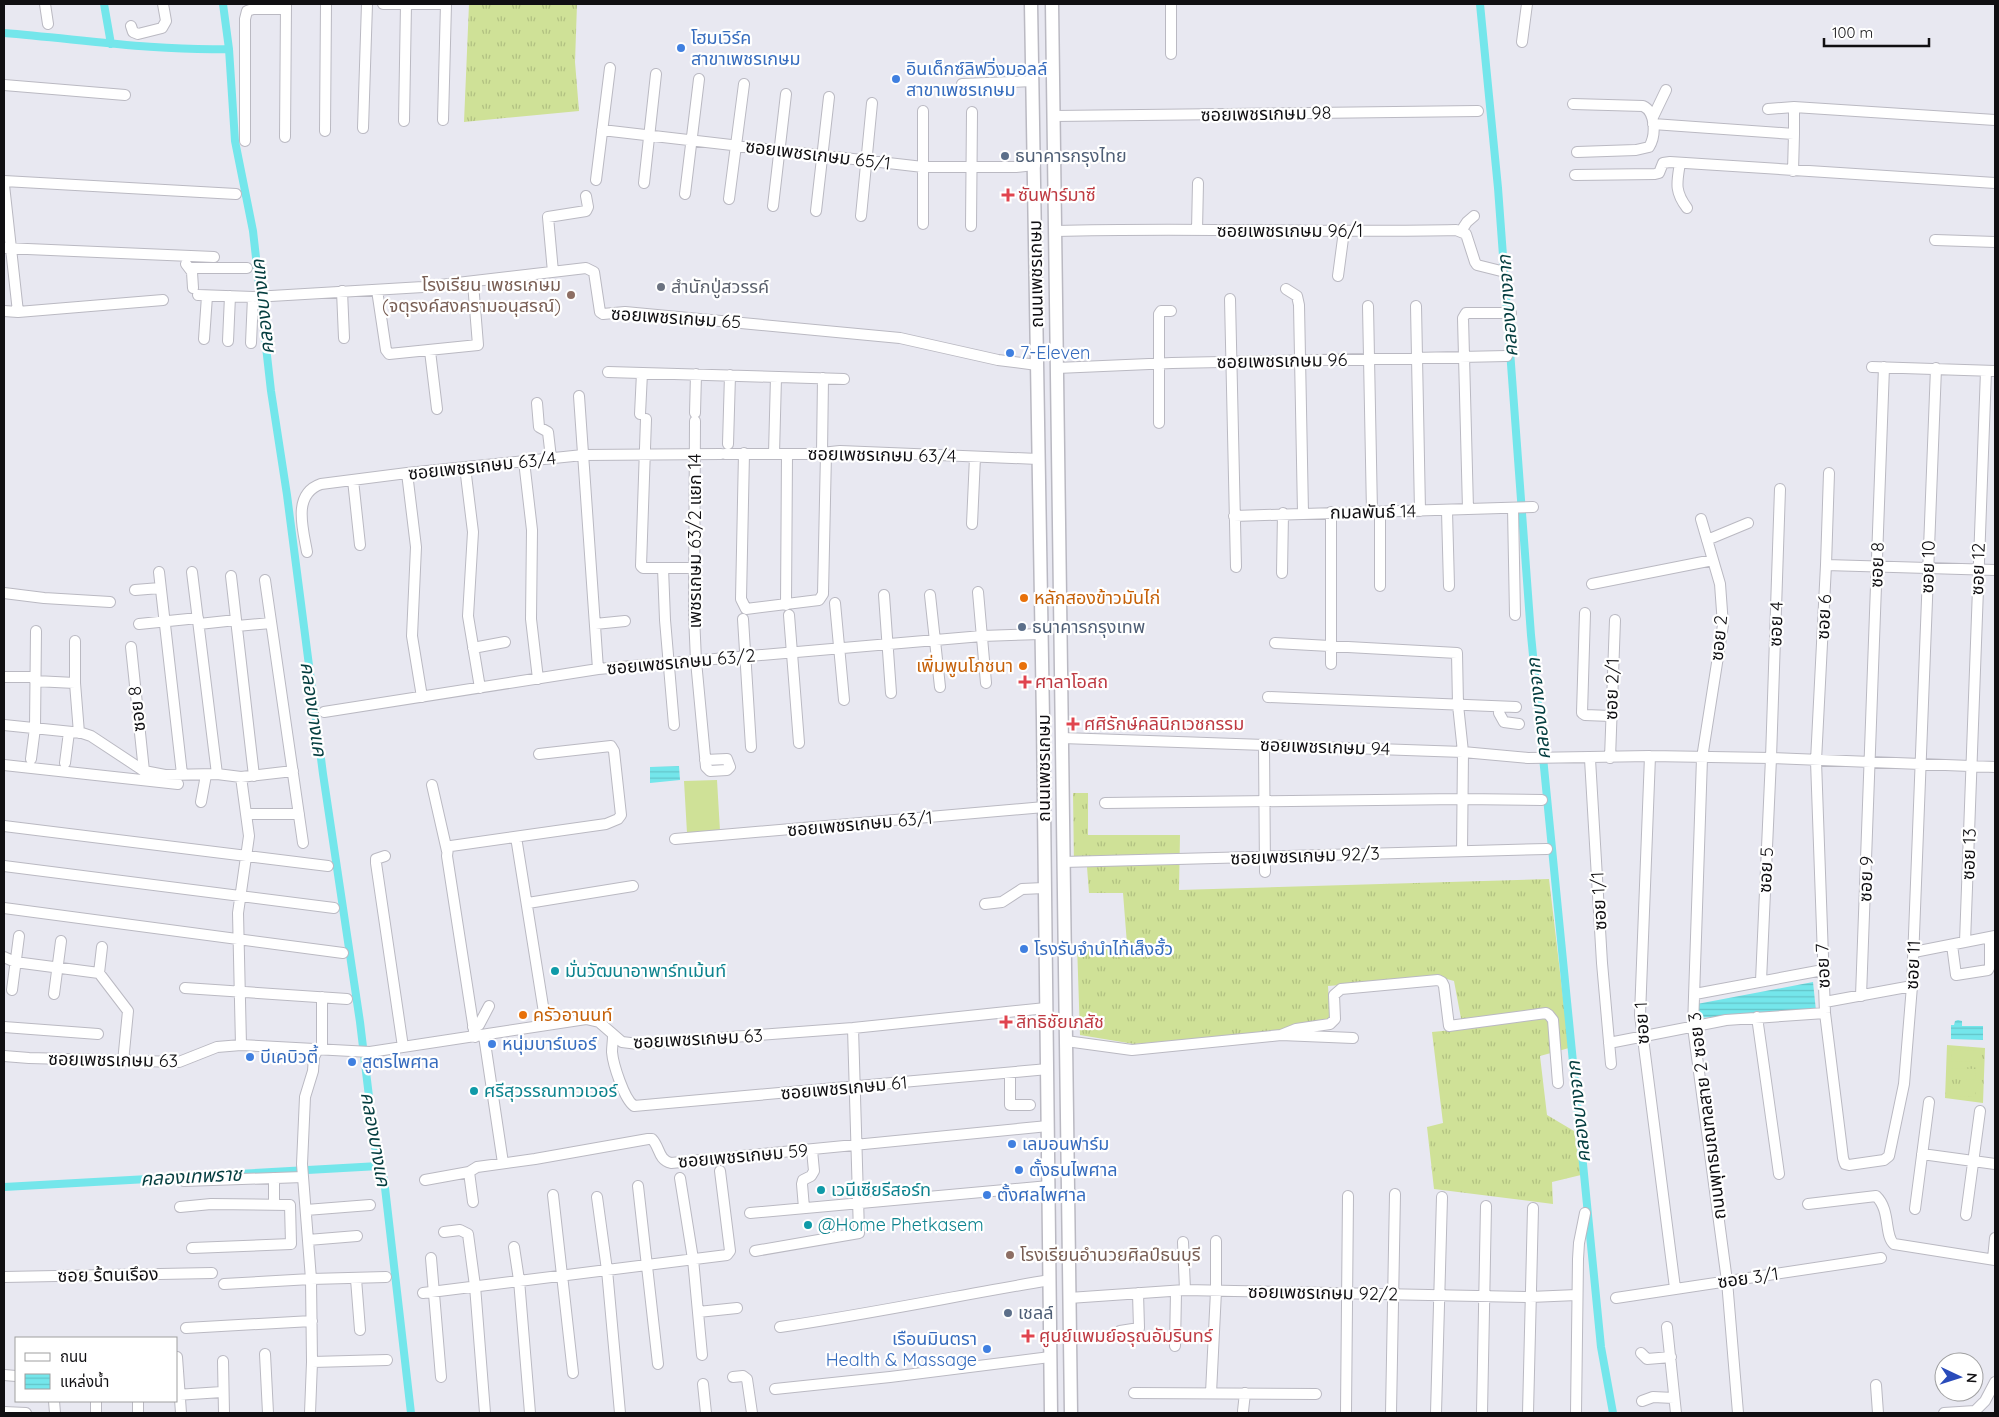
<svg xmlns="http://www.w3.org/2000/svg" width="1999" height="1417" viewBox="0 0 1999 1417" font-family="Quicksand,'Noto Sans Thai',sans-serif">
  <defs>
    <pattern id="grass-tufts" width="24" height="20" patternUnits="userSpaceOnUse" patternTransform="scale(1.25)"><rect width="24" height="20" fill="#cfe197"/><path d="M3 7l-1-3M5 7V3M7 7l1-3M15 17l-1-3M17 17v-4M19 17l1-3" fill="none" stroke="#b1c081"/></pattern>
    <pattern id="water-rules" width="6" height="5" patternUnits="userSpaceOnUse" patternTransform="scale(1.25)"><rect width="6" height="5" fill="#74e6eb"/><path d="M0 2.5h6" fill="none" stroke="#63c4c8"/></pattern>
  </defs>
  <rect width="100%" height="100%" fill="#e8e8f1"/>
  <path fill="url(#grass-tufts)" d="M469,4H577L575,62L579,111L464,122Z
    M1073,793H1088V835H1180L1179,890L1549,879L1569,1048L1540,1056L1547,1115L1574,1131L1581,1175L1552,1182L1553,1204L1434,1189L1427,1127L1443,1123L1432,1032L1463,1029L1454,981L1440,977L1328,986L1330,1019L1280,1031L1134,1044L1080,1035L1077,944H1127L1123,893H1089L1087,867L1074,866Z
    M1947,1045L1985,1048L1983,1103L1945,1098Z"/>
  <path fill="#cfe197" d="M717,780L720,831L687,833L684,781Z
    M1952,1050L1976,1051V1062L1951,1061Z
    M1951,1068L1976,1069L1975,1080L1951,1079Z
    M1951,1085H1975V1097L1950,1096Z"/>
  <path fill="url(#water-rules)" d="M679,766L680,780L650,783V767Z
    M1813,982L1816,1011L1696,1018L1697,1004Z
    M1958,1020L1962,1021V1026H1983V1040L1951,1039V1025H1954L1955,1021Z"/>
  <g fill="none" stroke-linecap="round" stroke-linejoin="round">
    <path stroke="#74e6eb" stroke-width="8" d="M104,4L111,44
      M223,4L229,49L235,141L253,231L271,391L287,495L323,774L360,1022L377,1163L384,1179L411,1413
      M1480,4L1498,188L1531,635L1601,1347L1613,1413
      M4,33C79,39 153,51 229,49
      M4,1187L379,1166"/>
    <defs>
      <path id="minor" d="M45,4L48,24
        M383,4H446
        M131,26L133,32L138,34L162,28L166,21L163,4
        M1522,42L1527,4
        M1171,54V4
        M962,84L1033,81
        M4,85L125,95
        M1573,104L1643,106C1656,112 1656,136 1649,147L1636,150L1577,152
        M1768,109L1794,107
        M1054,116L1478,111
        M1653,117L1666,90
        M443,120L446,4
        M404,121L406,4
        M1653,124L1794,134L1793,171
        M363,128L367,4
        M602,130L923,167H1016L1035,165
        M325,131L326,4
        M1794,134V107L1995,120
        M285,137L286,5
        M245,141V19L247,11L253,9H286
        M1680,163C1677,182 1674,191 1687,208
        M1575,175L1655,174L1659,173L1663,163L1670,162L1995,183
        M596,180L610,68
        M4,181L236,194
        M644,183L656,74
        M4,185L18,312
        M685,194L699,79
        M729,199L744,84
        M773,206L786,94
        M816,211L829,97
        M861,216L872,103
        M923,224V111
        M971,226L972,112
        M1197,230L1198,183
        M1056,231C1189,227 1323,233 1456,230L1466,234L1475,262L1477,265L1501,271
        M1461,231L1467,222L1474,216
        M1935,240L1995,242
        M4,248L214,257
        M186,264L192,272L193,288
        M189,268H247
        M553,272L548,217L586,211L588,207L586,196
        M1338,276L1344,231
        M1286,289L1297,296L1299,305L1303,513
        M377,290L386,350L389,354L478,345L473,283
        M342,291L344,338
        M198,295L253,297L423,287L586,268L594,272L600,312L603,314L625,312L900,338L998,360L1037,365
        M1230,299L1236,567
        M1368,306L1372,512
        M1416,306L1420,511
        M4,311L18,312L163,300
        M204,339L207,296
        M228,341L230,296
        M251,343L253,297
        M430,351L437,409
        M1872,367L1995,371
        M1057,368L1172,363L1507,356
        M608,372L844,379
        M579,396L598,669
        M537,403L539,427L548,432L551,458
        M695,413L696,374
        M640,414L642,373
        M646,419L641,566L643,568H694
        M695,421L694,615L696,661L706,767L710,771L727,770L730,767L727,759L705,760
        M1159,423V314L1161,311H1171
        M728,444L730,375
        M744,453L741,599L746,609L819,600L823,594L826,453
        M822,453L823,378
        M725,454H812L840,451L1038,459
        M774,454L776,377
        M524,461L532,530L531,619L538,679
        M465,467L473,532L468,616L480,688
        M407,473L416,547L412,636L422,697
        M1829,473L1826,565L1816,761L1825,1013L1843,1158L1845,1164L1849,1165L1884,1160L1889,1156L1904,1084L1912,986L1936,368
        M353,480L360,545
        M1513,508L1515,615
        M1468,509L1463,318L1466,313H1511
        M1447,511L1449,586
        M1331,512V664
        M1380,512V586
        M1234,516L1533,507
        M1701,519L1720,584L1723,625L1702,758L1693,1027L1727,1281L1738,1413
        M972,524L975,457
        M1707,540L1748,523
        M307,552C303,529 292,494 321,484L407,473L583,455L721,454
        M1826,565L1995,570
        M663,568L665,620L674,725
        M159,572L182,774
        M192,572L217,774
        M1282,573L1283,513
        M231,576L254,776
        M265,580L303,843
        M1592,584L1713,560
        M135,590L160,588
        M978,592L986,683
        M4,593L44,598L110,602
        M884,595L891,693
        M930,595L940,687
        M835,603L844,700
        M786,605L787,454
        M1585,613L1582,713L1585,715L1611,716
        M789,615L799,743
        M743,619L751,747
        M139,624L198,618
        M199,624L236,620
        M595,624L625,621
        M237,626L271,623
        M75,641V683L79,733
        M1275,643L1457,653L1458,705L1463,752L1462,851
        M131,647L144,771
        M473,648L505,642
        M4,677H35
        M35,681L75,683
        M1268,697L1516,707
        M1499,707V713L1504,722L1519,724
        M324,712L598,669L982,636L1042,634
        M4,725L82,733L91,736L144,771L165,775L217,774L241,777L293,771
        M1062,738L1463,752L1528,758L1650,756L1771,758L1995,767
        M1264,745L1265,872
        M1650,756L1640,1015L1675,1288
        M1610,758L1615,620
        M31,759L35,728L36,631
        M1590,759L1602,963L1611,1064
        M65,763L69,732
        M4,765L178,784
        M241,777L249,836L238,913L241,1045
        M432,785L447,851
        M201,802L206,775
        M1105,803L1461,799L1542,800
        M246,814H299
        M4,826L328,866
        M516,837L546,1025
        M675,839L1044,807
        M385,856L376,859V863L403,1047
        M1063,862L1547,849
        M4,866L334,908
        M528,903L633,886
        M985,904L1002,902L1022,889L1044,888
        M4,908L343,953
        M1965,942L1986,371
        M1952,945L1956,975L1988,970L1990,966V937
        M102,947L99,973L128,1011L123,1062
        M1914,952L1995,936
        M4,957L15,962L99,973
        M1761,981L1771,758L1780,489
        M185,988L347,999
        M12,990L19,936
        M54,994L61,941
        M1695,994L1823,970
        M1861,996L1884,367
        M322,997V1049
        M1825,1002L1912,986
        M1757,1017L1779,1174
        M4,1027L98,1034
        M473,1027L479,1025L489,1006
        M1281,1035L1296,1029L1330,1024L1335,1019L1334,995L1341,989L1438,980L1442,982L1444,986L1449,1026L1546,1013L1549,1015L1553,1020L1558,1083
        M484,1036L503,1163
        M613,1036C613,1041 612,1047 612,1052C613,1064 624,1099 634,1106L1048,1069
        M475,1037L447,856L448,848L451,846L606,824L618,819L621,815L614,751L611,746L539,754
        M1066,1041L1132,1050L1281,1035L1353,1038
        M1609,1043L1726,1020L1825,1013
        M4,1056L29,1058L179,1062L217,1047L241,1045L370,1052L586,1019L599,1022L622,1042L638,1044L853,1028L1046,1008
        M1010,1073V1105H1030
        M1922,1154L1995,1164
        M469,1172L473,1202
        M274,1178V1204
        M680,1178L693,1259L702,1355
        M425,1180L469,1172L477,1167L535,1159L648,1139H652C660,1147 658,1160 671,1163L1048,1126
        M184,1181L303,1177
        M638,1186L658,1364
        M553,1195L573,1373
        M597,1197L607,1270L620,1413
        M1808,1204L1876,1196C1891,1210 1884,1236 1894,1244L1995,1260
        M180,1207L211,1204L290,1205L291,1244L192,1248
        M804,1208L802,1184L803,1180L811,1176L814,1171L812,1150
        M1915,1209L1929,1102
        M306,1210L370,1205
        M750,1213L1049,1186
        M1966,1215L1980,1111
        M444,1232L460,1230L468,1234L475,1286L485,1413
        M308,1240L357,1236
        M1183,1242L1185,1290
        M514,1247L519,1280L530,1413
        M755,1251L859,1233L853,1028
        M431,1258L441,1377
        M1993,1259L1995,1238
        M4,1277L212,1273
        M356,1279L360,1330
        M224,1284L311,1279L386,1277
        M423,1293L727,1255L730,1251L720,1171
        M1069,1298L1185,1290L1530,1297L1577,1295
        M1616,1298L1881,1258
        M698,1312L737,1308
        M780,1327C870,1314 960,1295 1050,1280
        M1667,1327L1676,1413
        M186,1328L312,1321
        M1120,1331L1139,1328L1138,1293
        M1175,1346L1176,1292
        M1641,1353L1647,1359L1671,1357
        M265,1354L268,1413
        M177,1357L181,1413
        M223,1361L224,1413
        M312,1362L387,1360
        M4,1375L16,1376
        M733,1377L743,1376L747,1379L752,1413
        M703,1384L706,1413
        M1876,1385L1878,1413
        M775,1389L890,1377L1050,1357
        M1134,1393L1316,1394
        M1211,1393L1216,1291V1241
        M176,1395L222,1392
        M54,1401L55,1413
        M96,1401V1413
        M138,1401V1413
        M1642,1401L1653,1397L1674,1398
        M1243,1411L1245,1393
        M4,1412L26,1413
        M310,1413L312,1362L311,1279L302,1164L305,1097L313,1071L314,1057L318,1049
        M1346,1413L1348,1196
        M1391,1413L1395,1194
        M1436,1413L1442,1197
        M1482,1413L1486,1206
        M1528,1413L1533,1208
        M1576,1413L1578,1259L1579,1243L1585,1213
        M1944,1413L1975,1411L1985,1401L1995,1382"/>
      <path id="major" d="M1031,4L1043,720L1051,1413
        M1052,4L1071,1413"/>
    </defs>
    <use href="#minor" stroke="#bab9c2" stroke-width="12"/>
    <use href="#major" stroke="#bab9c2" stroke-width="15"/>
    <use href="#minor" stroke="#fff" stroke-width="10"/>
    <use href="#major" stroke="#fff" stroke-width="12"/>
  </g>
  <g fill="#3f7fe0" stroke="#fff" stroke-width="2">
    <circle cx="681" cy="48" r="5"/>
    <circle cx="896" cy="79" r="5"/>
    <circle cx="1010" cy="353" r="5"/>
    <circle cx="1024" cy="949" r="5"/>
    <circle cx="492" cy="1044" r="5"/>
    <circle cx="250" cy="1057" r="5"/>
    <circle cx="352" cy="1062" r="5"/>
    <circle cx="1012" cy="1144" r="5"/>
    <circle cx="1019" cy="1170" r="5"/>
    <circle cx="987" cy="1195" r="5"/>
    <circle cx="987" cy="1349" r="5"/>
  </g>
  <g fill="#5c6f8a" stroke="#fff" stroke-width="2">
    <circle cx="1005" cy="156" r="5"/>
    <circle cx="1022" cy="627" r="5"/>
    <circle cx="1008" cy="1313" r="5"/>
  </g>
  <g fill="#e0444e" stroke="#fff" stroke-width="2">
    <path d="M1005.5 187.5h5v5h5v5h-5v5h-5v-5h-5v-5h5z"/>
    <path d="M1022.5 674.5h5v5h5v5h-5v5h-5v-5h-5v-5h5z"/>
    <path d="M1070.5 716.5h5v5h5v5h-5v5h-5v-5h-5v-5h5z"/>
    <path d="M1003.5 1014.5h5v5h5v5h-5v5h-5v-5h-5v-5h5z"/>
    <path d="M1025.5 1328.5h5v5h5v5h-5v5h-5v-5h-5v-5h5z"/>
  </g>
  <circle fill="#6b7280" stroke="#fff" stroke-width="2" cx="661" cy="287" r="5"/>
  <g fill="#8d6e63" stroke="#fff" stroke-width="2">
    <circle cx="571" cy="295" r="5"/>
    <circle cx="1010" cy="1255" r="5"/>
  </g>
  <g fill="#e8710a" stroke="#fff" stroke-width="2">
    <circle cx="1024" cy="598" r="5"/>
    <circle cx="1023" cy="666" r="5"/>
    <circle cx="523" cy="1015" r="5"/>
  </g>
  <g fill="#0f9aa8" stroke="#fff" stroke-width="2">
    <circle cx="555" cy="971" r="5"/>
    <circle cx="474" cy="1091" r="5"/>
    <circle cx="821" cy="1190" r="5"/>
    <circle cx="808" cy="1225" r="5"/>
  </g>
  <g text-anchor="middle" stroke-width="4.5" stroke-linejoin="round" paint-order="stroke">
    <g font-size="18" fill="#366cbe" stroke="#fff" text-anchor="start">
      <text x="691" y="44">โฮมเวิร์ค<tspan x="691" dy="21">สาขาเพชรเกษม</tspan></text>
      <text x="906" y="75">อินเด็กซ์ลิฟวิ่งมอลล์<tspan x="906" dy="21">สาขาเพชรเกษม</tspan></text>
      <text x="1020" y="359">7-Eleven</text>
      <text x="1034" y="955">โรงรับจำนำไท้เส็งฮั้ว</text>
      <text x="502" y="1050">หนุ่มบาร์เบอร์</text>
      <text x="260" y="1063">บีเคบิวตี้</text>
      <text x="362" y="1068">สูตรไพศาล</text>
      <text x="1022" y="1150">เลมอนฟาร์ม</text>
      <text x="1029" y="1176">ตั้งธนไพศาล</text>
      <text x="997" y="1201">ตั้งศลไพศาล</text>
      <text x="977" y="1345" text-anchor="end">เรือนมินตรา<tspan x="977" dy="21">Health &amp; Massage</tspan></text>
    </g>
    <g font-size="18" fill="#100f12" stroke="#fff">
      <text transform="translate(1266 114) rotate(-1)" y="6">ซอยเพชรเกษม 98</text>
      <text transform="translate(818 155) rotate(7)" y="6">ซอยเพชรเกษม 65/1</text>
      <text x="1290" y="237">ซอยเพชรเกษม 96/1</text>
      <text transform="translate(1036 274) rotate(-91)" y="6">ถนนเพชรเกษม</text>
      <text transform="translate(676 318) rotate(4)" y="6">ซอยเพชรเกษม 65</text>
      <text transform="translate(1282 361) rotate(-1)" y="6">ซอยเพชรเกษม 96</text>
      <text transform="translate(882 455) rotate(1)" y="6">ซอยเพชรเกษม 63/4</text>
      <text transform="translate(482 466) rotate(-6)" y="6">ซอยเพชรเกษม 63/4</text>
      <text transform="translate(1373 512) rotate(-1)" y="6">กมลพันธ์ 14</text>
      <text transform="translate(695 541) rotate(-90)" y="6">เพชรเกษม 63/2 แยก 14</text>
      <text transform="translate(1877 565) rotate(-88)" y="6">ซอย 8</text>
      <text transform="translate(1928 567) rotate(-88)" y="6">ซอย 10</text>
      <text transform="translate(1978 569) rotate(-88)" y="6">ซอย 12</text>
      <text transform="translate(1824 617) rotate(-87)" y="6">ซอย 6</text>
      <text transform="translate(1776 624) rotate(-88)" y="6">ซอย 4</text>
      <text transform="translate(1719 638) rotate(-84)" y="6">ซอย 2</text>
      <text transform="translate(681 662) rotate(-5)" y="6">ซอยเพชรเกษม 63/2</text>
      <text transform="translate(1612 689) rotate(-88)" y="6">ซอย 2/1</text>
      <text transform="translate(137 709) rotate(-96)" y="6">ซอย 8</text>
      <text transform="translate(1325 747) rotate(2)" y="6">ซอยเพชรเกษม 94</text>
      <text transform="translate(1044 768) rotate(-90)" y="6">ถนนเพชรเกษม</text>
      <text transform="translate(860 824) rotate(-5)" y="6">ซอยเพชรเกษม 63/1</text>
      <text transform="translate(1969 854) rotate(-88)" y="6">ซอย 13</text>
      <text transform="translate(1305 856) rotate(-2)" y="6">ซอยเพชรเกษม 92/3</text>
      <text transform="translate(1766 870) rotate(-87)" y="6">ซอย 5</text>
      <text transform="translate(1866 879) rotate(-88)" y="6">ซอย 9</text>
      <text transform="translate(1599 901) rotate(-93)" y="6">ซอย 1/1</text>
      <text transform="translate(1913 965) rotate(-87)" y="6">ซอย 11</text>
      <text transform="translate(1823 966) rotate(-92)" y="6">ซอย 7</text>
      <text transform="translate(1642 1023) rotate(-93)" y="6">ซอย 1</text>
      <text transform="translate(698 1039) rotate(-3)" y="6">ซอยเพชรเกษม 63</text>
      <text transform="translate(113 1060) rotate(1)" y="6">ซอยเพชรเกษม 63</text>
      <text transform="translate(844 1088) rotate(-5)" y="6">ซอยเพชรเกษม 61</text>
      <text transform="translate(1707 1116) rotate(-97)" y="6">ถนนพุทธมณฑลสาย 2 ซอย 3</text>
      <text transform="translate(743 1156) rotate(-5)" y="6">ซอยเพชรเกษม 59</text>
      <text transform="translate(108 1275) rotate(-1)" y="6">ซอย ร้ตนเรึอง</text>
      <text transform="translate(1748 1278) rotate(-8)" y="6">ซอย 3/1</text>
      <text transform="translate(1323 1293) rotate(1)" y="6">ซอยเพชรเกษม 92/2</text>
    </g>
    <g font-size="18" fill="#4e5e75" stroke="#fff" text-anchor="start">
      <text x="1015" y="162">ธนาคารกรุงไทย</text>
      <text x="1032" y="633">ธนาคารกรุงเทพ</text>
      <text x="1018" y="1319">เชลล์</text>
    </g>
    <g font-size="18" fill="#be3a42" stroke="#fff" text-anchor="start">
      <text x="1018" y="201">ซันฟาร์มาซี</text>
      <text x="1035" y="688">ศาลาโอสถ</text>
      <text x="1084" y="730">ศศิรักษ์คลินิกเวชกรรม</text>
      <text x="1016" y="1028">สิทธิชัยเภสัช</text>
      <text x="1039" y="1342">ศูนย์แพมย์อรุณอัมรินทร์</text>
    </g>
    <g font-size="18" fill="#785e54" stroke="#fff" text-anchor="end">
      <text x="561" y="291">โรงเรียน เพชรเกษม<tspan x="561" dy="21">(จตุรงค์สงครามอนุสรณ์)</tspan></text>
      <text x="1020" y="1261" text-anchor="start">โรงเรียนอำนวยศิลป์ธนบุรี</text>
    </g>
    <g font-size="18" fill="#5b616d" stroke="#fff" text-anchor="start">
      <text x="671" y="293">สำนักปู่สวรรค์</text>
    </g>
    <g font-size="18" fill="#c56008" stroke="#fff" text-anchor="start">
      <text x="1034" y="604">หลักสองข้าวมันไก่</text>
      <text x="1013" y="672" text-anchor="end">เพิ่มพูนโภชนา</text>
      <text x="533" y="1021">ครัวอานนท์</text>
    </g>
    <g font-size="18" fill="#0d838f" stroke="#fff" text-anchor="start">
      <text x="565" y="977">มั่นวัฒนาอาพาร์ทเม้นท์</text>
      <text x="484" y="1097">ศรีสุวรรณทาวเวอร์</text>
      <text x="831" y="1196">เวนีเซียรีสอร์ท</text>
      <text x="818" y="1231">@Home Phetkasem</text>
    </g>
    <g font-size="19" font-style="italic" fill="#043d3f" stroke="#fff">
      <text transform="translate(1507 306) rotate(-94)" y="7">คลองบางจาก</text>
      <text transform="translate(262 307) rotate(-96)" y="7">คลองบางแค</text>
      <text transform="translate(314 709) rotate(82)" y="7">คลองบางแค</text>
      <text transform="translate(1538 709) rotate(-96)" y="7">คลองบางจาก</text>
      <text transform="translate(1578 1112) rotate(-96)" y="7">คลองบางจาก</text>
      <text transform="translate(376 1139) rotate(80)" y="7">คลองบางแค</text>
      <text transform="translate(191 1176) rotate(-3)" y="7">คลองเทพราช</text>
    </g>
  </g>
  <rect width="1999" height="1417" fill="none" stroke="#100f12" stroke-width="10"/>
  <rect x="15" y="1337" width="162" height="65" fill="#ffffff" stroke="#9f9fa0"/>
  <rect x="25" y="1353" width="25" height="8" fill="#ffffff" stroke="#9f9fa0"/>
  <text x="60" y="1362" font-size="15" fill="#100f12">ถนน</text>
  <rect x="25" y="1374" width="25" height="15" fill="url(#water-rules)" stroke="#9f9fa0"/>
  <text x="60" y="1387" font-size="15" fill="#100f12">แหล่งน้ำ</text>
  <g transform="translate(1959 1377) rotate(94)"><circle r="24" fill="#ffffff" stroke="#9f9fa0"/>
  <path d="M0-4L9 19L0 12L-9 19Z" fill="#294bba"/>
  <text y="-8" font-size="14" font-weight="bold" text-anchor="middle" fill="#100f12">N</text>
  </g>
  <path d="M1824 38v8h105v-8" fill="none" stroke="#100f12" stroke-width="2.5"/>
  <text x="1832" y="38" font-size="15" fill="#100f12" stroke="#ffffff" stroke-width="4" paint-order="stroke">100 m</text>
</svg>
